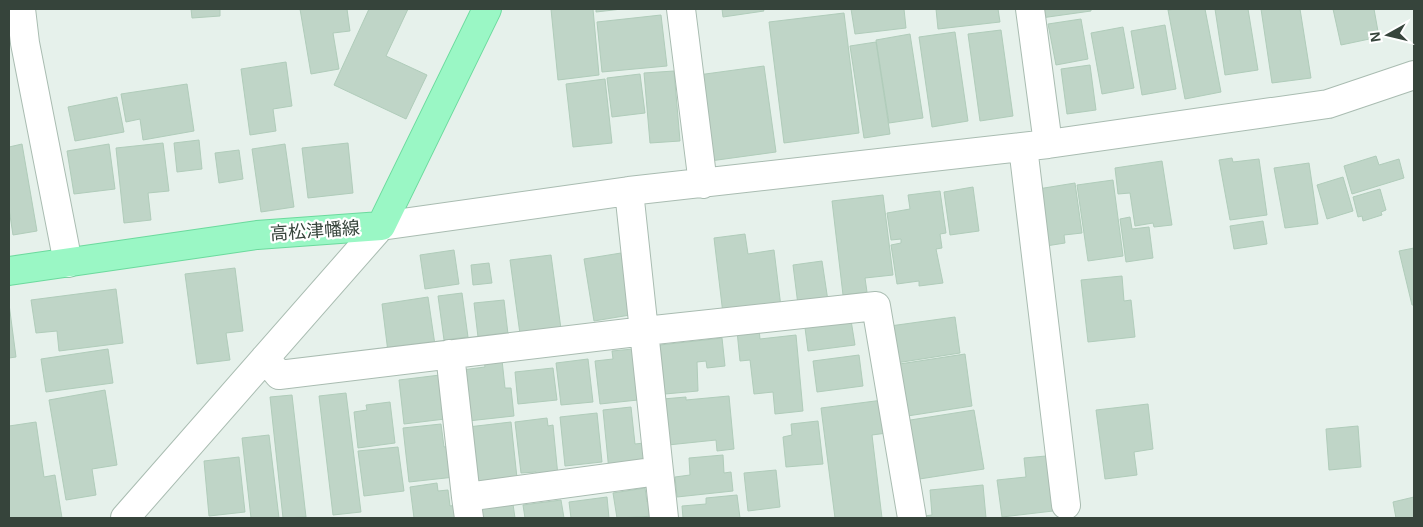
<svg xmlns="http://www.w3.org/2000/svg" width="1423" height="527" viewBox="0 0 1423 527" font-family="Helvetica,'Noto Sans JP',sans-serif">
  <rect width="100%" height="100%" fill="#e6f1eb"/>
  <path fill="#bfd5c7" stroke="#b0ccba" d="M191,9H220V16L192,18Z
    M300,9H347L350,31L333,33L339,69L311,74Z
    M369,9H408L386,56L427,75L406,119L334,85Z
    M551,9H593L599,75L558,80Z
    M596,9H622L596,12Z
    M722,9H763L764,11L723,17Z
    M851,9H904L906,28L855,34Z
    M936,9H998L1000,22L938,29Z
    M1039,9H1091V11L1041,18Z
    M1176,9H1205L1221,92L1185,99L1168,10Z
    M1215,9H1248L1258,70L1225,75Z
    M1261,9H1300L1311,78L1272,83Z
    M1333,9H1374L1379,37L1341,45Z
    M844,13L859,133L784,143L769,22Z
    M661,15L667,66L602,72L597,22Z
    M1081,19L1088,59L1056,65L1048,24Z
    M1165,25L1176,89L1142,95L1131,31Z
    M1123,27L1134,88L1102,94L1091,33Z
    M1001,30L1013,116L980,121L968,34Z
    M955,32L968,121L932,127L919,37Z
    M910,34L923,118L889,123L876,40Z
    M876,42L890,134L864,138L850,46Z
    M286,62L292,106L273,109L276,131L250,135L241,69Z
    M1090,65L1096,110L1067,114L1061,69Z
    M764,66L776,152L710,161L698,75Z
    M674,71L680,141L650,143L644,73Z
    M640,74L645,113L612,117L607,78Z
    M605,79L612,143L573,147L566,84Z
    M187,84L194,131L143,140L140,119L126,122L121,94Z
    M117,97L124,132L75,141L68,107Z
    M199,140L202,169L177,172L174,143Z
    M163,143L169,191L148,193L151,220L124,223L116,148Z
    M348,143L353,193L308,198L302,148Z
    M22,144L37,231L13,235L9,209V147Z
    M109,144L115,189L74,194L67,151Z
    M285,144L294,207L261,212L252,149Z
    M239,150L243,179L219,183L215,153Z
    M1376,156L1379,165L1399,159L1404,178L1352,194L1344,166Z
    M1232,158L1233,162L1259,159L1267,215L1230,220L1219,160Z
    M1162,161L1172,225L1154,227L1153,223L1135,226L1130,193L1118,194L1115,168Z
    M1309,163L1318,224L1285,228L1274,168Z
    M1343,177L1353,211L1327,219L1317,185Z
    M1113,180L1123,256L1088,261L1077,185Z
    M1075,183L1082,233L1064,235L1065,243L1046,246L1038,189Z
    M973,187L979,231L950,235L944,192Z
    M1380,189L1386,210L1381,212L1382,215L1363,221L1362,216L1358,217L1353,197Z
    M940,191L946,233L940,234L942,248L936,249L943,283L919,286V281L897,284L891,245L901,243V239L891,240L887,213L910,209L908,195Z
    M883,195L893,275L865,278L867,292L843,295L832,201Z
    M1130,217L1132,229L1149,227L1153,258L1126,262L1120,219Z
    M1263,221L1267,244L1234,249L1230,226Z
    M745,234L748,254L774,250L781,307L723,314L714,238Z
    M1414,248V305H1412L1399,251Z
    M454,250L459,284L425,289L420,255Z
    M621,253L630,315L594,321L584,259Z
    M551,255L561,329L520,334L510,260Z
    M822,261L828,301L798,305L793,265Z
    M489,263L492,283L473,285L471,265Z
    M235,268L243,331L226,333L230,360L197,364L185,274Z
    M1122,276L1124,301L1131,300L1135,337L1088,342L1081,280Z
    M116,289L123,343L59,351L57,331L36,333L31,300Z
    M462,293L468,337L444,340L438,296Z
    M428,297L435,345L388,352L382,304Z
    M504,300L508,334L478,337L474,303Z
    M9,304L16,357L9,358Z
    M850,314L855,345L808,351L804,320Z
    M955,317L960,353L896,363L890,326Z
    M759,329L760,339L796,335L803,411L775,414L773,392L754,394L750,360L740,361L737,331Z
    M722,338L725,366L707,368L706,361L697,362L698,391L665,394L660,345Z
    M108,349L113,383L46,392L41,359Z
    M633,349L638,400L600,404L595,361L613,359L612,351Z
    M965,354L972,406L901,417L893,365Z
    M859,355L863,386L817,392L813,361Z
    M588,359L593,402L561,405L556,363Z
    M502,360L505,388H511L514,416L468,421L462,370L485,367L484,361Z
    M553,368L557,400L518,404L515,372Z
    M440,375L445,419L404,424L399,380Z
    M105,390L117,465L92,469L96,495L66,500L49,400Z
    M346,393L361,512L333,515L319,396Z
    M292,395L306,517L283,518L270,397Z
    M729,396L734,449L717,451L716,440L668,445L663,399L686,397V400Z
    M883,400L887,433L872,435L882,518H835L821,408Z
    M390,402L395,443L358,448L354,412L367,410L366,405Z
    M1148,404L1153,449L1134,452L1137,475L1105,479L1096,410Z
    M631,407L635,444L644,443L646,463L609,471L603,410Z
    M974,410L984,469L913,480L904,421Z
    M597,413L602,462L565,466L560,417Z
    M547,418L548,426L553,425L558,476L537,479L536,472L521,473L515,422Z
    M818,421L823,464L786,467L783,437L792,435L791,424Z
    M36,422L44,477L55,475L62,518H9V426Z
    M511,422L517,478L474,482L468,427Z
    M441,424L444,447L451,446L455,477L409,482L403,428Z
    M1358,426L1361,467L1329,470L1326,429Z
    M269,435L279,518H251L242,438Z
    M398,447L404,491L364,496L358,451Z
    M723,455L724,473L731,472L733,491L677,497L675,477L690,475L689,458Z
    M1046,456L1053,511L1002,517L997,480L1026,477L1024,458Z
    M239,457L245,512L209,516L204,461Z
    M776,470L780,507L748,511L744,473Z
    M437,483L438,491L448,490L450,506L457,505L458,518H414L410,487Z
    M983,485L986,518H925L924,516L932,515L930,490Z
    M645,488L647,502L654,501L656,516L617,518L613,493Z
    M737,495L740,518H683L682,506L706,504V498Z
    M607,497L609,518H571L569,502Z
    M1414,497V518H1396L1393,502Z
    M561,500L564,518H525L523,505Z
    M513,504L515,518H478L477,508Z"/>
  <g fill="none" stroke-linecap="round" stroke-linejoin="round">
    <defs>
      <path id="minor" d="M21,9L25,43L68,263
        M681,9L703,184
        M1030,9L1048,144
        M1023,147L1066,505
        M629,191L664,518
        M450,354L466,497
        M265,358L279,375L645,331L876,306L912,518
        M125,518L381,226L629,191L1048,144L1328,104L1414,75
        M469,518L466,497L659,471"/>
      <path id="major" d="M9,271L257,235L381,226L487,9"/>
    </defs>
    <use href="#minor" stroke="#a9bcb1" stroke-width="30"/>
    <use href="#major" stroke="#6bda9d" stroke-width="30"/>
    <use href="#minor" stroke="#fff" stroke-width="28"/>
    <use href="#major" stroke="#9af7c5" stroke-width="28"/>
  </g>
  <g text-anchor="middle" stroke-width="4.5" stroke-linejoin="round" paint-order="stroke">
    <g font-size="18" fill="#36443b" stroke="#fff">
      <text transform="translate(315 231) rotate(-4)" y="6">高松津幡線</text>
    </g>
  </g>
  <rect width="1423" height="527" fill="none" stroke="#36443b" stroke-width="20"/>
  <g transform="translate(1388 35) rotate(262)" stroke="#ffffff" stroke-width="4" paint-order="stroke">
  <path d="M0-4L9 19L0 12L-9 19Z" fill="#36443b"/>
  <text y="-8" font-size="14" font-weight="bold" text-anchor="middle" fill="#36443b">N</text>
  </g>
</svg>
